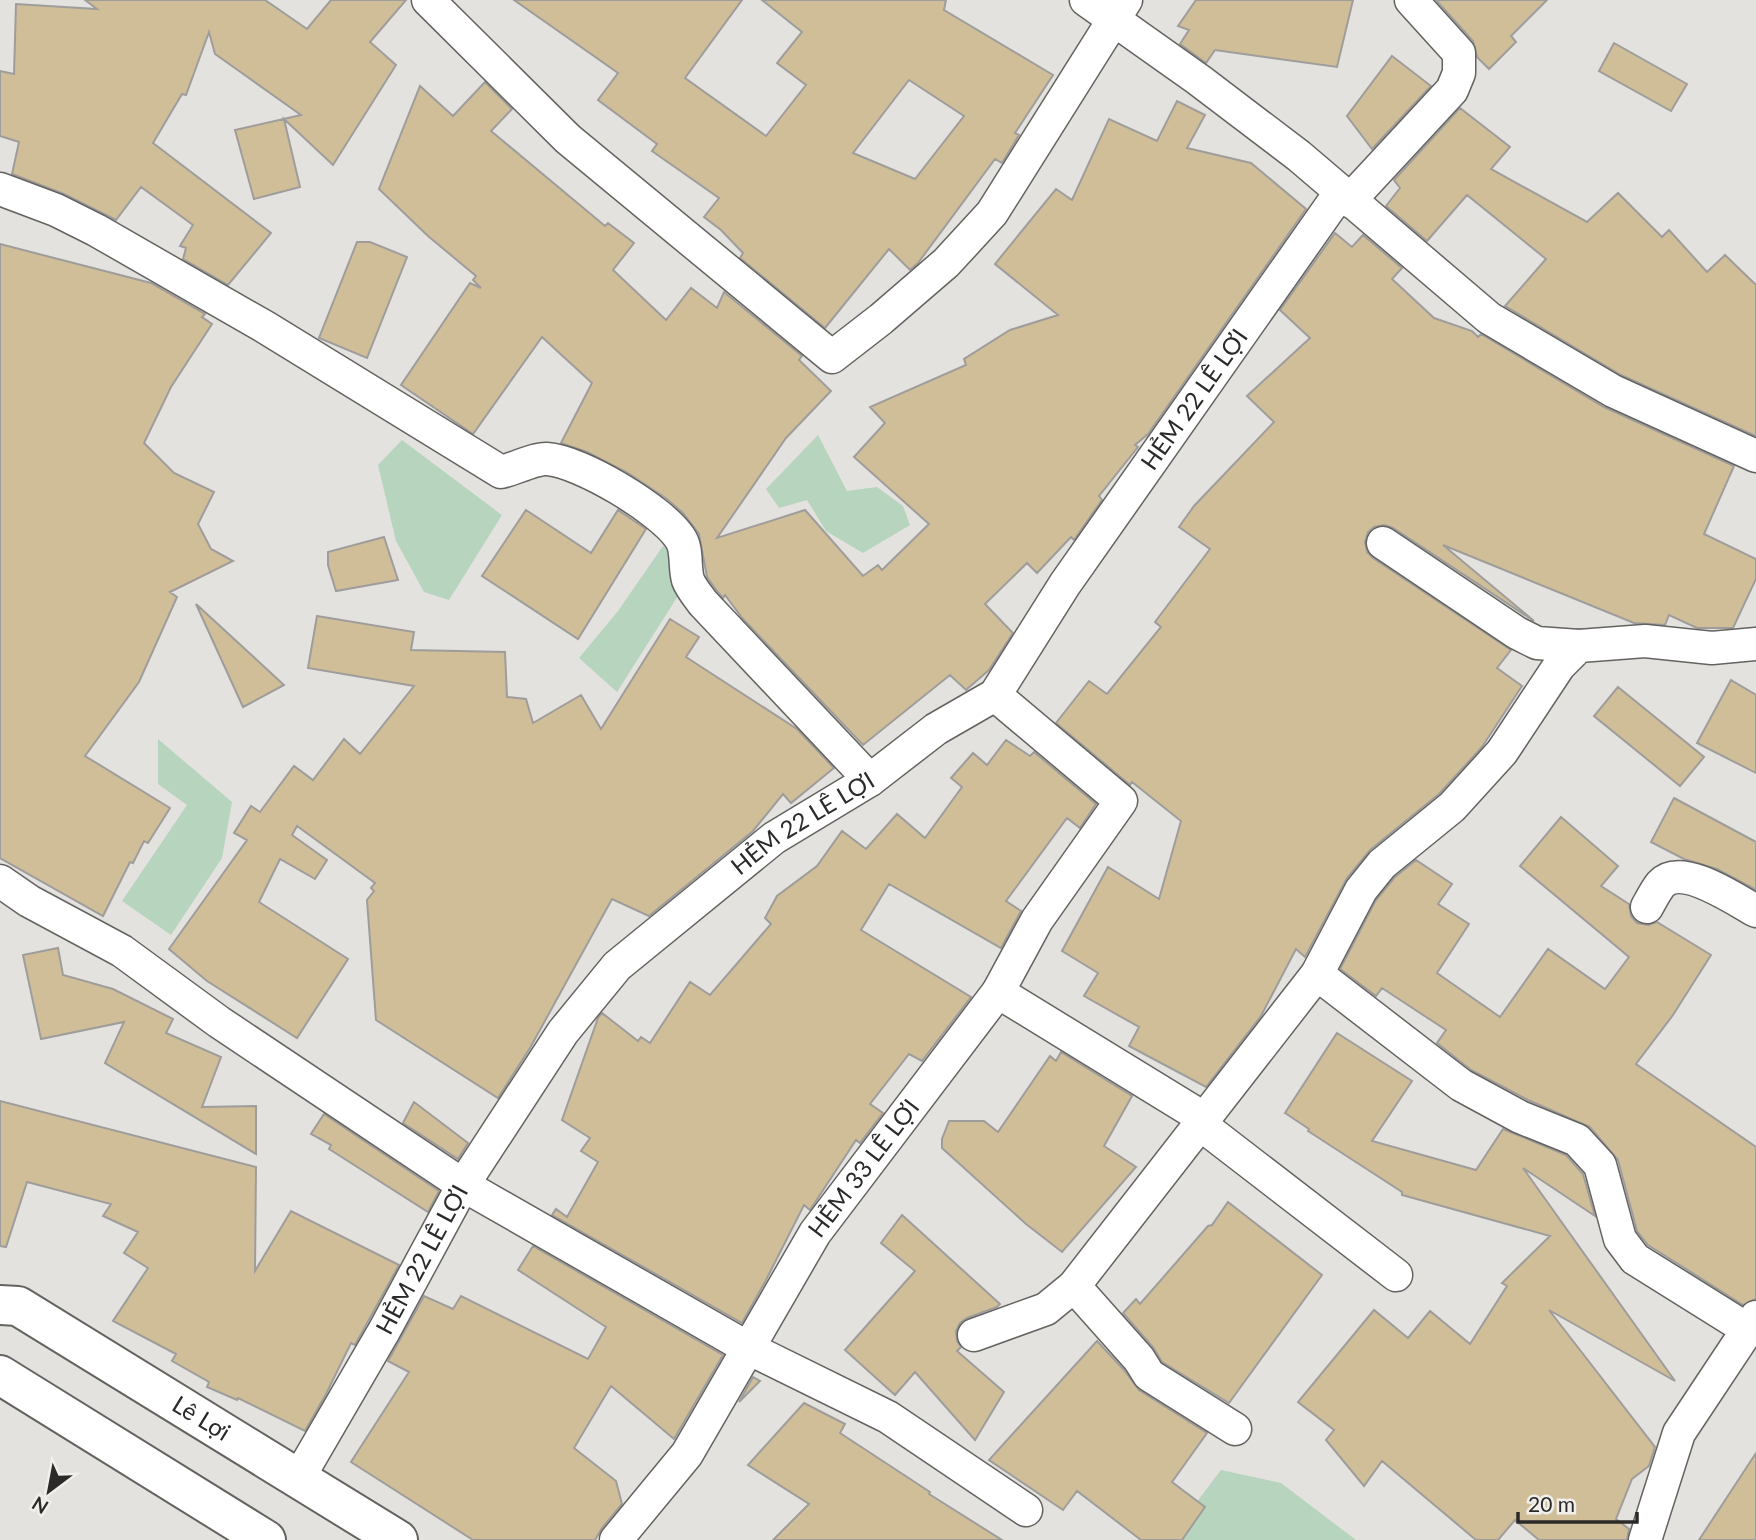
<svg xmlns="http://www.w3.org/2000/svg" width="1756" height="1540" viewBox="0 0 1756 1540" font-family="Lato,sans-serif">
  <rect width="100%" height="100%" fill="#e4e2df"/>
  <path fill="#b6d4be" d="M818,435L847,491L877,487L903,506L910,525L863,553L826,531L807,500L779,508L766,489Z
    M402,440L502,515L449,600L424,592L396,541L378,465Z
    M663,546L683,562V588L617,692L579,658L618,611Z
    M158,739L232,802L222,858L171,935L122,901L187,805L158,784Z
    M1221,1470L1281,1483L1356,1540H1168Z"/>
  <path fill="#d0be99" stroke="#9f9d9b" stroke-width="2" fill-rule="evenodd" d="M85,0H265L307,29L331,0H406L370,42L396,65L333,165L284,119L300,187L254,199L235,130L301,115L215,54L209,32L186,95L182,94L153,143L271,233L228,285L183,259L186,248L180,246L193,225L141,187L116,220L64,194L12,174L19,142L0,136V71L14,74L16,4L97,9Z
    M514,0H742L685,78L766,136L806,85L777,63L802,32L762,0H946L944,10L1053,75L1015,133L1019,135L1002,163L995,159L918,263L910,270L889,249L825,328L740,258L743,253L721,230L704,217L719,198L652,151L657,144L598,100L618,73ZM909,80L964,116L915,179L853,153Z
    M1196,0H1353L1337,67L1215,50L1206,63L1180,44L1189,30L1178,26Z
    M1436,0H1547L1511,36L1516,42L1489,69L1477,57L1473,41Z
    M1614,43L1687,84L1671,111L1599,71Z
    M1392,56L1431,86L1372,149L1347,116Z
    M485,82L512,109L491,131L605,226L608,223L634,243L613,270L666,320L691,288L717,308L724,292L802,356L799,360L831,391L786,438L717,538L805,510L863,576L878,565L882,570L929,524L854,457L885,423L870,407L966,365L964,359L1010,330L1058,315L995,264L1056,189L1072,200L1109,119L1157,141L1177,101L1205,115L1187,148L1251,163L1306,209L1148,434L1135,445L1138,447L1099,496L1102,500L1074,540L1071,537L1037,573L1027,563L985,604L1013,633L989,670L966,690L950,675L863,745L743,619L725,595L723,598L717,591L707,577L699,534L683,513L667,499L628,473L587,452L561,443L592,383L542,337L473,434L401,385L470,283L481,288L473,280L476,276L428,236L379,189L420,86L453,116Z
    M1460,108L1510,147L1491,169L1587,222L1618,193L1662,237L1669,230L1707,272L1725,255L1756,285V436L1621,375L1505,306L1546,259L1467,195L1427,241L1386,206L1400,188L1394,180Z
    M1335,233L1352,247L1363,235L1402,268L1392,279L1434,318L1472,331L1478,337L1481,334L1604,407L1734,466L1704,534L1756,559V579L1733,628H1697L1669,615L1665,625L1634,623L1443,545L1534,621L1393,528L1384,525L1374,527L1368,532L1365,542L1367,552L1373,558L1511,650L1497,668L1522,686L1482,747L1439,794L1370,850L1347,878L1305,957L1296,949L1261,1016L1206,1087L1129,1046L1139,1027L1084,996L1098,973L1062,951L1108,867L1159,899L1181,821L1132,782L1130,785L1056,723L1089,681L1107,694L1161,627L1155,622L1210,549L1179,527L1194,506L1274,422L1247,396L1310,338L1280,310Z
    M357,242H370L407,257L367,358L319,338Z
    M0,244L151,283L205,314L202,317L212,324L171,387L144,443L174,473L214,492L198,524L211,549L233,561L170,592L177,597L139,682L85,756L170,808L148,843L144,841L133,863L130,862L103,916L0,858Z
    M526,510L591,553L618,510L646,529L578,639L482,576Z
    M384,537L398,580L336,591L328,565V552Z
    M196,604L284,685L243,707Z
    M317,616L414,632L411,650L505,652L507,697L526,699L533,723L581,695L601,729L670,619L699,637L686,657L797,729L834,768L791,803L783,794L753,831L649,916L612,899L530,1048L498,1098L376,1020L367,900L374,891L371,888L375,883L297,826L292,835L327,860L315,879L280,859L259,902L348,959L297,1038L207,981L169,949L247,840L234,833L251,806L260,812L294,766L313,780L344,739L360,754L414,686L308,668Z
    M1731,680L1756,695V773L1697,743Z
    M1618,687L1704,757L1680,786L1594,716Z
    M1006,740L1030,756L1034,752L1096,804L1080,828L1067,818L1006,901L1021,911L1001,948L889,884L861,930L971,997L922,1061L909,1054L870,1104L883,1113L860,1143L856,1140L810,1210L804,1205L766,1280L742,1323L552,1215L556,1209L567,1217L598,1162L581,1151L590,1138L562,1120L598,1018L602,1013L638,1041L641,1037L650,1043L690,982L710,995L771,924L765,918L777,896L817,866L842,831L866,849L897,814L925,838L962,787L951,778L973,753L987,765Z
    M1674,798L1756,842V890L1717,869L1684,859L1651,842Z
    M1561,817L1618,866L1601,886L1629,904L1631,916L1637,923L1648,925L1657,922L1711,955L1673,1015L1636,1064L1756,1147V1299L1743,1305L1648,1245L1637,1231L1618,1160L1590,1127L1528,1100L1471,1070L1437,1043L1446,1030L1382,988L1376,996L1340,969L1376,900L1395,877L1416,860L1452,884L1438,904L1469,924L1437,973L1500,1017L1548,949L1605,989L1629,957L1520,866Z
    M58,948L63,975L113,989L173,1019L166,1033L221,1057L202,1107L256,1106V1154L105,1063L124,1022L41,1039L23,955Z
    M1337,1033L1412,1081L1372,1141L1476,1170L1503,1129L1566,1155L1583,1174L1595,1216L1523,1168L1675,1381L1549,1310L1655,1447L1649,1466L1632,1479L1616,1519L1629,1529L1627,1540H1539L1515,1520L1498,1540H1476L1382,1461L1364,1486L1326,1440L1334,1430L1298,1402L1374,1310L1408,1338L1430,1311L1470,1344L1507,1286L1502,1283L1550,1236L1402,1195V1192L1308,1131L1309,1129L1285,1113Z
    M1061,1052L1132,1096L1104,1146L1136,1167L1062,1252L1026,1224L942,1148V1139L949,1121H984L998,1132L1050,1056L1056,1061Z
    M0,1101L256,1167L255,1271L291,1211L399,1265L355,1345L351,1343L326,1394L305,1431L238,1398L237,1400L207,1387L209,1382L172,1361L176,1354L113,1321L148,1268L124,1253L138,1232L103,1216L111,1204L27,1182L6,1247L0,1246Z
    M414,1102L468,1143L458,1159L403,1123Z
    M324,1114L439,1191L428,1212L329,1149L331,1145L311,1134Z
    M1228,1202L1322,1275L1229,1403L1162,1362L1153,1347L1123,1313L1136,1299L1140,1304L1208,1226L1212,1225Z
    M902,1215L1000,1304L997,1307L967,1318L960,1323L956,1331L957,1341L961,1347L957,1351L1004,1392L975,1440L915,1372L895,1395L845,1350L915,1271L881,1243Z
    M533,1246L723,1355L674,1439L611,1386L574,1448L616,1481L622,1504L602,1528L595,1540H473L351,1462L409,1372L388,1361L424,1296L453,1309L461,1296L588,1359L606,1327L518,1270Z
    M1097,1341L1124,1370L1139,1390L1207,1433L1172,1482L1205,1507L1182,1540H1141L1077,1491L1063,1510L989,1460Z
    M753,1377L760,1381L739,1402Z
    M804,1403L845,1424L840,1433L930,1492L929,1494L1002,1540H773L809,1504L748,1465Z
    M1756,1453V1540H1699Z"/>
  <g fill="none" stroke-linecap="round" stroke-linejoin="round">
    <defs>
      <g id="minor">
        <path d="M428,0L568,139L832,357L881,319L946,263L992,213L1126,0"/>
        <path d="M1086,0L1199,80L1299,156L1489,318L1613,391L1756,456"/>
        <path d="M0,189L56,210L96,230L265,327L501,472C514,469 536,458 547,459C580,461 662,510 680,538C688,549 684,567 688,580C691,588 698,596 703,603L870,780"/>
        <path d="M1349,201L1452,90L1459,73V53L1411,0"/>
        <path d="M1383,543L1517,633L1537,643L1579,646"/>
        <path d="M0,881L29,901L122,951L219,1022L463,1185L748,1348L888,1417L1026,1510"/>
        <path d="M1647,907C1651,900 1656,890 1661,884C1682,862 1736,900 1756,911"/>
        <path d="M1317,974L1461,1085L1520,1117L1577,1140L1600,1165L1620,1239L1635,1259L1747,1329"/>
        <path d="M998,992L1205,1119"/>
        <path d="M1200,1124L1396,1275"/>
        <path d="M1074,1286L1139,1359L1149,1375L1235,1429"/>
        <path d="M974,1335L1046,1309L1074,1286L1317,974L1361,890L1382,864L1452,807L1502,752L1559,666L1579,646L1645,641L1712,648L1756,644"/>
        <path id="s1" d="M298,1479L384,1331L463,1185L563,1032L617,966L774,838L870,780L936,729L995,695L1065,584L1340,193"/>
        <path id="s2" d="M616,1540L687,1454L815,1233L998,992L1037,920L1121,801L995,695"/>
        <path d="M1645,1540L1679,1433L1756,1317"/>
      </g>
      <g id="secondary">
        <path id="s3" d="M0,1305L18,1306L398,1540"/>
        <path d="M0,1375L266,1540"/>
      </g>
    </defs>
    <use href="#minor" stroke="#646360" stroke-width="35"/>
    <use href="#secondary" stroke="#646360" stroke-width="42"/>
    <use href="#minor" stroke="#fff" stroke-width="32"/>
    <use href="#secondary" stroke="#fff" stroke-width="38"/>
  </g>
  <g text-anchor="middle" stroke-width="5" stroke-linejoin="round" paint-order="stroke">
    <g font-size="24" fill="#2b2a29" stroke="#f1efec">
      <text dy="8" stroke="none"><textPath href="#s1" startOffset="1428">HẺM 22 LÊ LỢI</textPath></text>
      <text dy="8" stroke="none"><textPath href="#s1" startOffset="840">HẺM 22 LÊ LỢI</textPath></text>
      <text dy="8" stroke="none"><textPath href="#s2" startOffset="448">HẺM 33 LÊ LỢI</textPath></text>
      <text dy="8" stroke="none"><textPath href="#s1" startOffset="252">HẺM 22 LÊ LỢI</textPath></text>
      <text dy="8" stroke="none"><textPath href="#s3" startOffset="233">Lê Lợi</textPath></text>
    </g>
  </g>
  <g transform="translate(49 1491) rotate(212)" stroke="#f1efec" stroke-width="5" paint-order="stroke">
  <path d="M0-5L12 26L0 18L-12 26Z" fill="#2b2a29"/>
  <text y="-10" font-size="19" font-weight="bold" text-anchor="middle" fill="#2b2a29">N</text>
  </g>
  <path d="M1518 1512v10h119v-10" fill="none" stroke="#2b2a29" stroke-width="3.5"/>
  <text x="1528" y="1512" font-size="21" fill="#2b2a29" stroke="#f1efec" stroke-width="5" paint-order="stroke">20 m</text>
</svg>
